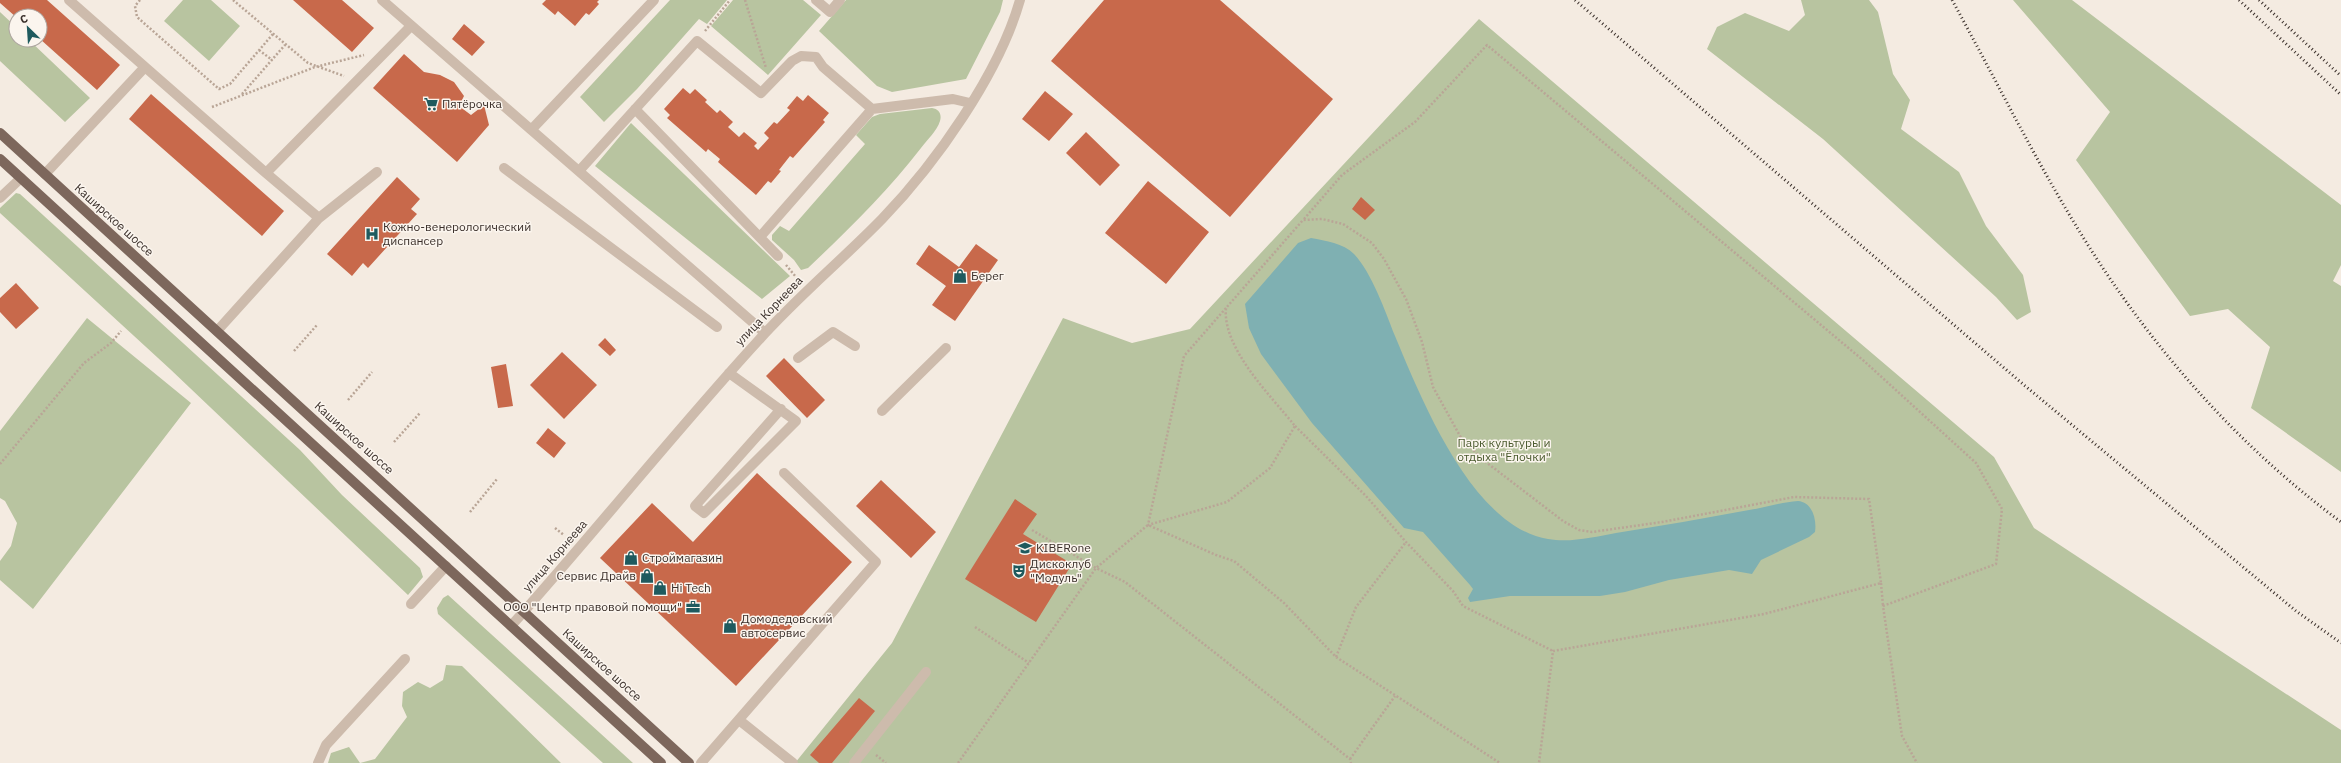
<svg xmlns="http://www.w3.org/2000/svg" width="2341" height="763" viewBox="0 0 2341 763" font-family="'IBM Plex Sans',sans-serif">
  <rect width="100%" height="100%" fill="#f4ebe1"/>
  <path fill="#b8c4a0" d="M183,0H211L240,26L209,61L164,21Z
    M670,0H727L707,24L699,19L637,89L604,122L580,97Z
    M733,0H803L821,15L768,75L711,26Z
    M846,0H1003L1000,12L966,79L892,92L877,86L819,31Z
    M1801,0H1869L1878,12L1893,74L1910,100L1901,129L1959,172L1986,226L2023,275L2031,312L2017,320L1996,297L1823,139L1707,49L1717,27L1745,13L1789,31L1805,15Z
    M2013,0H2072L2341,205V265L2333,281L2341,286V472L2251,408L2270,347L2228,309L2190,316L2076,160L2110,112Z
    M0,12L16,27V40H29L90,98L65,122L0,61Z
    M1479,19L1994,457L2034,528L2341,730V763H795L892,643L1063,318L1132,343L1190,329Z
    M932,108C939,109 942,114 940,121C937,131 927,140 921,148C887,192 848,230 808,268L801,270L794,260L772,240V235L780,226L789,231L865,144L856,135L872,117L880,114Z
    M631,123L790,276L762,299L595,166Z
    M16,193L20,194L300,450L342,495L420,568L423,577L408,595L170,369L0,213V208Z
    M87,318L191,403L33,609L0,580V561L11,546L17,523L5,501L0,498V431Z
    M448,595L622,753L633,763H603L438,614L437,608L443,598Z
    M446,665L462,666L561,763H328L331,753L349,747L360,763L375,759L407,717L402,706L403,692L418,682L430,688L443,680Z"/>
  <path fill="#7fb0b2" d="M1311,238C1326,241 1343,243 1354,254C1372,273 1385,311 1395,336C1421,398 1472,527 1548,539C1570,543 1594,537 1616,533C1661,526 1705,518 1749,510C1765,508 1781,502 1798,501C1812,502 1817,519 1815,532L1809,537L1761,560L1752,574L1729,570L1669,580L1625,592L1600,596H1510L1470,602L1468,598L1473,589L1470,585L1423,532L1404,528L1312,423L1261,354L1249,328L1245,304L1298,243Z"/>
  <path fill="#c8694b" d="M0,0H47L120,65L97,90L40,39V16L16,17L0,3Z
    M293,0H342L374,28L352,52Z
    M546,0H599L597,2L599,4L589,15L586,13L575,26L558,11L555,15L542,4Z
    M1104,0H1220L1333,99L1230,217L1051,61Z
    M464,24L485,42L472,56L452,39Z
    M404,54L424,72L440,75L454,82L464,96L459,106L471,115L484,105L489,125L457,162L373,88Z
    M683,88L690,94L695,89L707,100L705,102L717,113L720,110L733,122L728,127L739,137L744,132L757,143L754,146L758,150L769,138L764,133L774,122L777,124L790,110L787,108L797,96L803,101L808,95L829,113L823,120L825,122L793,158L790,156L779,170L781,171L771,183L768,181L756,195L718,162L720,159L708,149L706,152L667,118L670,115L664,109Z
    M1045,91L1073,114L1049,141L1022,119Z
    M151,94L284,211L262,236L129,119Z
    M1086,132L1120,165L1100,186L1066,153Z
    M397,177L420,199L411,209L417,214L368,268L363,263L352,276L327,254Z
    M1148,181L1209,232L1166,284L1105,233Z
    M1361,197L1375,210L1365,220L1352,209Z
    M976,244L998,260L955,321L932,305L946,286L916,264L929,245L959,267Z
    M16,283L39,308L16,329L0,312V298Z
    M605,338L616,350L610,356L598,345Z
    M562,352L597,385L564,419L530,385Z
    M784,358L825,400L807,418L766,376Z
    M506,364L513,406L498,408L491,367Z
    M548,428L566,443L554,458L536,443Z
    M757,473L852,562L736,686L600,558L652,503L693,542Z
    M881,480L936,532L911,558L856,506Z
    M1015,499L1037,514L1023,534L1072,564L1036,622L965,579Z
    M859,698L875,711L832,763H819L810,755Z"/>
  <g fill="none" stroke-linecap="round" stroke-linejoin="round">
    <path stroke="#b9a596" stroke-width="2.5" stroke-dasharray="2 2" stroke-linecap="butt" d="M140,0L135,6L137,17L219,89L230,84L273,34
      M233,0L308,63L344,76
      M745,0L766,68
      M705,31L730,0
      M259,50L272,60
      M242,94L285,45
      M212,107L315,67L364,55
      M1304,219L1342,175L1415,122L1487,45L1864,361L1976,463L2002,509L1996,564L1883,606L1902,736L1917,763
      M786,265L796,277
      M1226,308L1184,356L1148,525L1227,502L1270,468L1295,426C1271,396 1222,348 1226,308L1303,220L1322,219L1343,224L1372,243L1384,259L1406,299L1422,342L1433,387L1460,436L1482,459L1563,521L1579,530L1592,532L1662,522L1794,497L1869,499L1881,583L1764,614L1553,651L1539,763
      M294,351L317,325
      M348,400L372,372
      M1295,426L1366,496L1406,542L1453,591L1463,606L1553,651
      M394,442L420,413
      M0,464L84,363L111,343L121,331
      M470,512L497,479
      M555,528L564,535
      M1032,530L1096,568L1125,582L1350,759L1351,763
      M1881,583L1883,606
      M975,627L1029,663
      M1336,657L1356,607L1406,542
      M876,755L886,763
      M1350,759L1395,696
      M958,763L1096,568L1148,525L1216,555L1234,561L1284,603L1336,657L1500,763"/>
    <path stroke="#cdbbac" stroke-width="10" d="M382,0L765,333
      M816,0L830,12L840,0
      M145,67L266,173
      M635,109L778,256
      M872,109L953,99L970,103
      M532,129L654,0
      M504,168L717,327
      M579,171L697,41L761,93L792,61L801,56L816,57L823,67L872,109L760,237
      M45,174L145,67L69,0
      M0,198L21,178
      M319,218L266,173L411,26
      M217,331L319,218L377,172
      M798,358L833,332L855,346
      M729,373L796,421L704,513L695,506L781,409
      M882,411L946,348
      M411,604L446,566
      M511,626C595,532 673,434 757,342C796,298 841,261 882,219C936,163 999,74 1020,0
      M739,720L793,763
      M318,763L326,745L405,659
      M701,763L876,562L784,473
      M854,763L926,672"/>
    <path stroke="#7d675c" stroke-width="10" d="M0,133L689,763
      M0,159L661,763"/>
    <path stroke="#3b302b" stroke-width="3" stroke-dasharray="1 3" stroke-linecap="butt" d="M1575,0L2024,385L2296,611L2341,643
      M1952,0C1994,76 2032,154 2078,229C2147,342 2234,443 2341,522
      M2239,0L2341,95
      M2259,0L2341,76"/>
  </g>
  <defs>
    <symbol id="supermarket-bare" viewBox="-9 -9 18 18"><path d="M-6-5.5h2.5l.6 2H6L4.5 2H-2.5L-4.4-4H-6ZM-1.5 3.2a1.3 1.3 0 1 0 .1 0ZM3 3.2a1.3 1.3 0 1 0 .1 0Z" fill="#1f5a5e" stroke="#fbf5ee" stroke-width="2.5" paint-order="stroke"/></symbol>
    <symbol id="hospital-bare" viewBox="-9 -9 18 18"><path d="M-5-5h3v3.5h4V-5h3V5h-3V1.5h-4V5h-3Z" fill="#1f5a5e" stroke="#fbf5ee" stroke-width="2.5" paint-order="stroke"/></symbol>
    <symbol id="shop-bare" viewBox="-9 -9 18 18"><path d="M-5-2.5h2.3a2.7 3.5 0 0 1 5.4 0H5L5.5 6h-11ZM-1.5-2.5h3a1.5 2.3 0 0 0-3 0Z" fill="#1f5a5e" stroke="#fbf5ee" stroke-width="2.5" paint-order="stroke"/></symbol>
    <symbol id="school-bare" viewBox="-9 -9 18 18"><path d="M0-5L7-2L0 1L-7-2ZM-4 1L0 2.5L4 1V4Q0 6-4 4Z" fill="#1f5a5e" stroke="#fbf5ee" stroke-width="2.5" paint-order="stroke"/></symbol>
    <symbol id="theatre-bare" viewBox="-9 -9 18 18"><path d="M-5-5.5Q0-4 5-5.5V0Q5 5 0 6Q-5 5-5 0ZM-3.3-2.5H-1v1.5H-3.3ZM1-2.5H3.3v1.5H1ZM-2.8 1Q0 5.5 2.8 1Z" fill="#1f5a5e" stroke="#fbf5ee" stroke-width="2.5" paint-order="stroke"/></symbol>
    <symbol id="office-bare" viewBox="-9 -9 18 18"><path d="M-6-3h4V-5.5h4V-3h4V5H-6ZM-1-4.5V-3h2v-1.5ZM-6 0V1H6V0Z" fill="#1f5a5e" stroke="#fbf5ee" stroke-width="2.5" paint-order="stroke"/></symbol>
  </defs>
  <g fill-rule="evenodd">
    <use href="#supermarket-bare" x="421" y="94" width="20" height="20"/>
    <use href="#hospital-bare" x="362" y="224" width="20" height="20"/>
    <use href="#shop-bare" x="950" y="266" width="20" height="20"/>
    <use href="#school-bare" x="1015" y="538" width="20" height="20"/>
    <use href="#shop-bare" x="621" y="548" width="20" height="20"/>
    <use href="#theatre-bare" x="1009" y="561" width="20" height="20"/>
    <use href="#shop-bare" x="637" y="566" width="20" height="20"/>
    <use href="#shop-bare" x="650" y="578" width="20" height="20"/>
    <use href="#office-bare" x="683" y="597" width="20" height="20"/>
    <use href="#shop-bare" x="720" y="616" width="20" height="20"/>
  </g>
  <g text-anchor="middle" stroke-width="3" stroke-linejoin="round" paint-order="stroke">
    <g font-size="12" fill="#3b302b" stroke="#fbf5ee" text-anchor="start">
      <text x="442" y="108">Пятёрочка</text>
      <text x="383" y="231">Кожно-венерологический<tspan x="383" dy="14">диспансер</tspan></text>
      <text x="971" y="280">Берег</text>
      <text x="1036" y="552">KIBERone</text>
      <text x="642" y="562">Строймагазин</text>
      <text x="1030" y="568">Дискоклуб<tspan x="1030" dy="14">"Модуль"</tspan></text>
      <text x="636" y="580" text-anchor="end">Сервис Драйв</text>
      <text x="671" y="592">Hi Tech</text>
      <text x="682" y="611" text-anchor="end">ООО "Центр правовой помощи"</text>
      <text x="741" y="623">Домодедовский<tspan x="741" dy="14">автосервис</tspan></text>
    </g>
    <g font-size="12" fill="#3b302b" stroke="#fbf5ee">
      <text transform="translate(114 220) rotate(42)" y="4">Каширское шоссе</text>
      <text transform="translate(769 311) rotate(-46)" y="4">улица Корнеева</text>
      <text transform="translate(354 438) rotate(42)" y="4">Каширское шоссе</text>
      <text transform="translate(555 556) rotate(-49)" y="4">улица Корнеева</text>
      <text transform="translate(602 665) rotate(42)" y="4">Каширское шоссе</text>
    </g>
    <g font-size="12" fill="#4a5a2e" stroke="#fbf5ee">
      <text x="1504" y="447">Парк культуры и<tspan x="1504" dy="14">отдыха "Ёлочки"</tspan></text>
    </g>
  </g>
  <g transform="translate(28 28) rotate(335)"><circle r="19" fill="#fbf5ee" stroke="#aea6a0"/>
  <path d="M0-3L7 15L0 10L-7 15Z" fill="#1f5a5e"/>
  <text y="-6" font-size="11" font-weight="bold" text-anchor="middle" fill="#3b302b">С</text>
  </g>
</svg>
